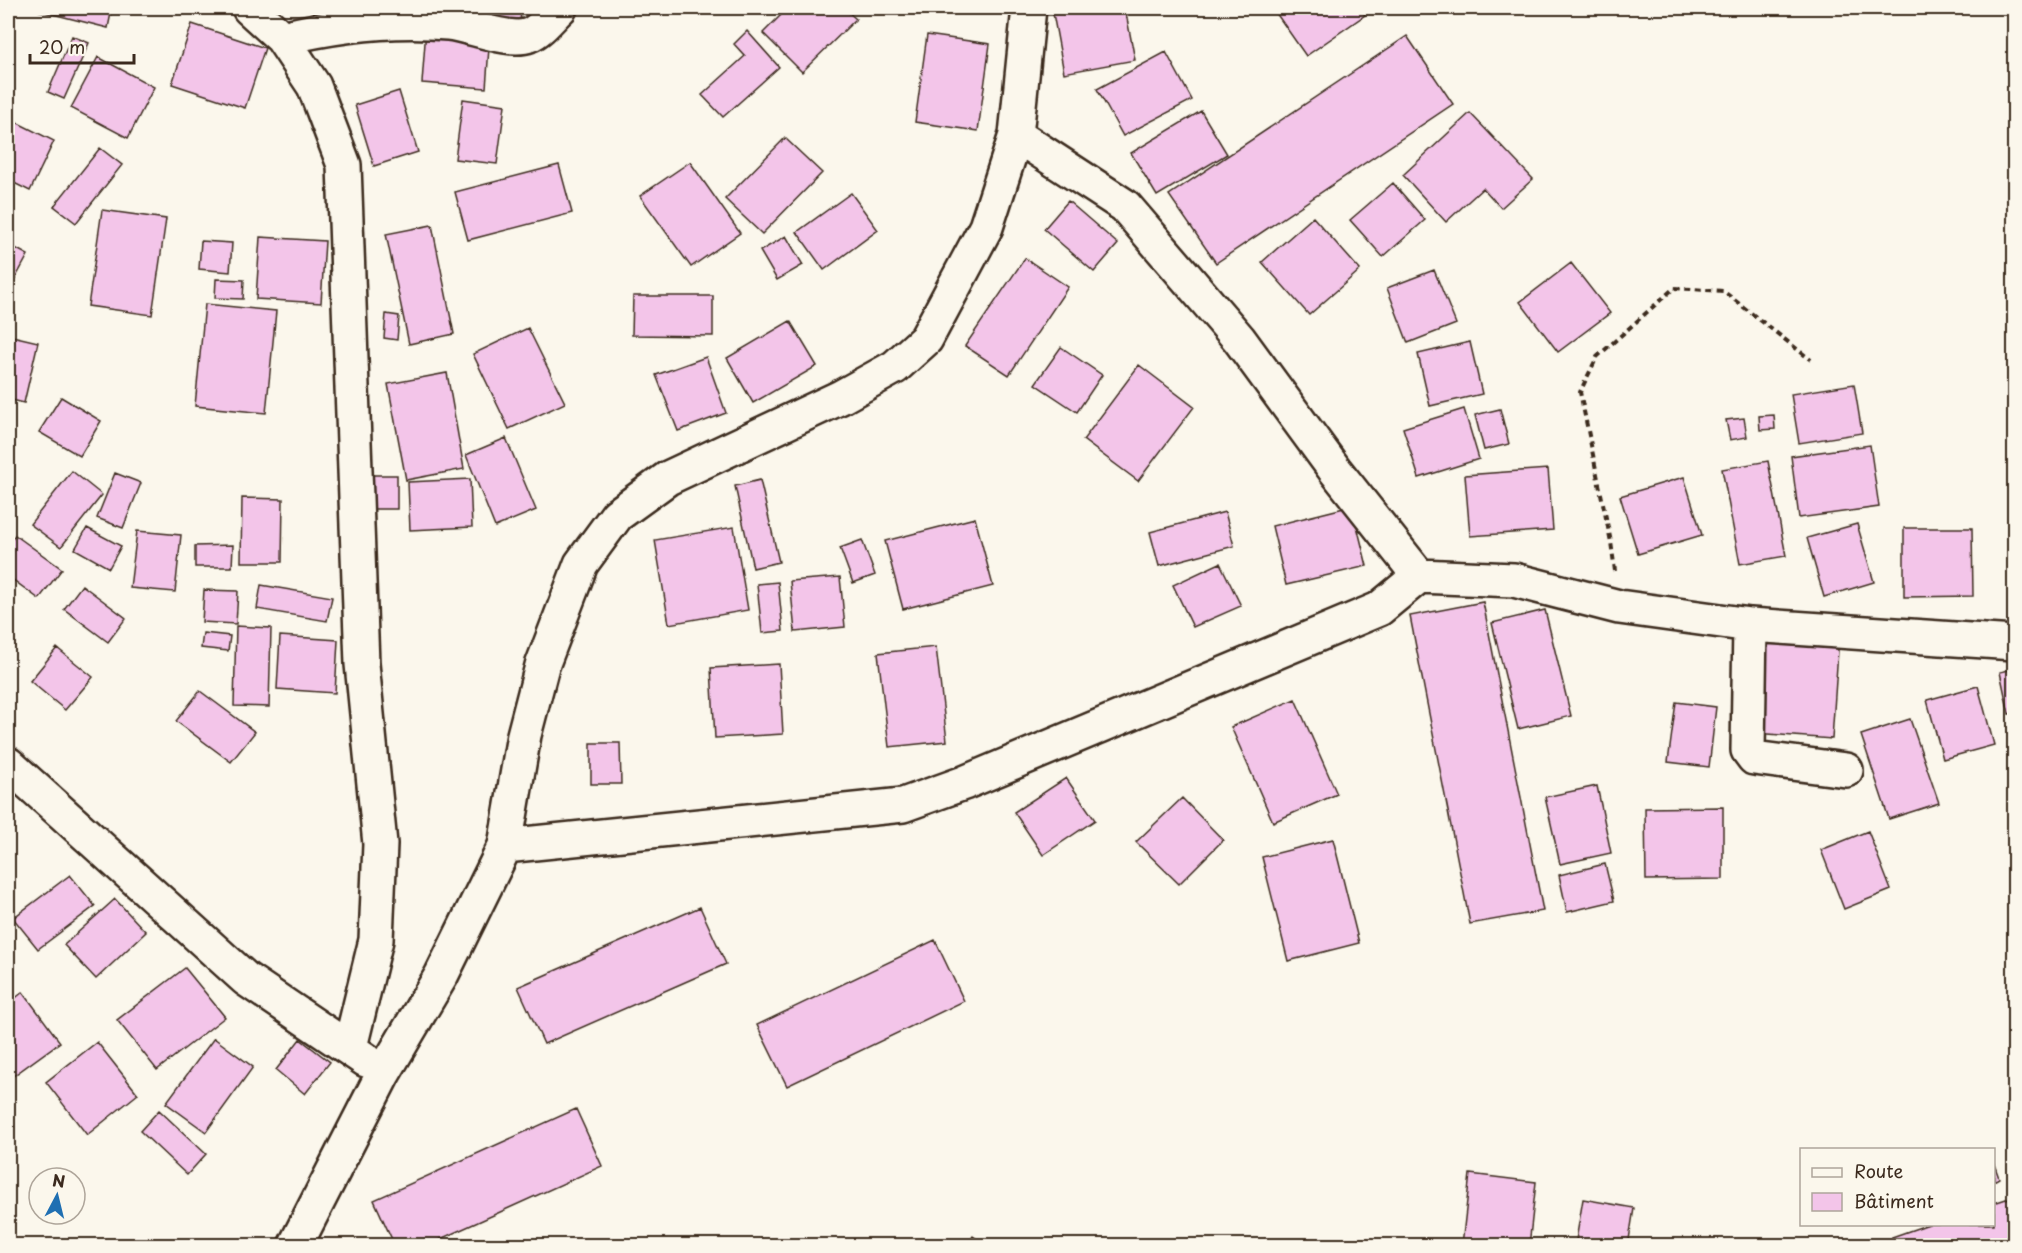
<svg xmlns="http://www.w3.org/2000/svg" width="2022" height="1253" viewBox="0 0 2022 1253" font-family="'Playpen Sans',sans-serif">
  <rect width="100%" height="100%" fill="#fbf7ec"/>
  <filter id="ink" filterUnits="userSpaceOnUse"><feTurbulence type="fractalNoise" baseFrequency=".0167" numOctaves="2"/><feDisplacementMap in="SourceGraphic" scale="12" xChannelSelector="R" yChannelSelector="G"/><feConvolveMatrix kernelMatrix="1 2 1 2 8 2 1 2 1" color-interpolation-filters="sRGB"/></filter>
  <g filter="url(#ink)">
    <path fill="#f3c5e9" stroke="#3b2a1e" stroke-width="1.5" d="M29,8H112L108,28Z
      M492,8H521L520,26L491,24Z
      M788,8H844L856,19L802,72L763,33Z
      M1052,8H1125L1135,60L1064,73Z
      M1284,8H1360L1365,15L1306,56L1276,13Z
      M192,24L265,48L245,108L172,84Z
      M426,29L490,34L486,88L422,83Z
      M747,31L779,67L723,117L702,95L745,56L734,44Z
      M927,35L990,44L978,131L915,122Z
      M72,36L89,43L64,99L48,92Z
      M1407,36L1453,104L1216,263L1169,195Z
      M1166,52L1192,100L1123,136L1097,89Z
      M98,57L154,87L128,138L71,108Z
      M399,91L418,152L374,166L355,105Z
      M463,99L505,105L497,164L455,159Z
      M1201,111L1227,154L1157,196L1131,153Z
      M1470,113L1533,179L1501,208L1483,188L1446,222L1403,175Z
      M8,118L54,141L30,191L8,180Z
      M785,138L822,173L762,234L725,199Z
      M100,148L122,165L76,223L54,206Z
      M690,162L740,233L691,267L640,196Z
      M559,165L572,213L468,240L455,192Z
      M1393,183L1425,220L1383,257L1350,220Z
      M851,193L878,230L824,270L797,232Z
      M1068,201L1118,244L1094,272L1044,229Z
      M102,210L166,219L152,315L88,306Z
      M1313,217L1360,270L1309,315L1262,262Z
      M432,225L454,334L409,344L386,234Z
      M786,236L803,265L777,280L760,251Z
      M260,237L325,241L321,303L256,299Z
      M201,241L232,243L230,272L199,269Z
      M8,244L28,255L8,292Z
      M1025,258L1068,287L1009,375L965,346Z
      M1571,263L1610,313L1558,352L1520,302Z
      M1434,270L1456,324L1408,343L1387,288Z
      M216,279L244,280L243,299L215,298Z
      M633,296H713V336L632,335Z
      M205,304L276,311L266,413L195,406Z
      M386,314L399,316L397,340L384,338Z
      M790,321L817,366L753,403L727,358Z
      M528,328L565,403L509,429L473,354Z
      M8,335L38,342L24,403L8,399Z
      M1470,342L1482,394L1430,406L1418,354Z
      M1061,347L1102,375L1077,412L1035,384Z
      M706,357L726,413L678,431L656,375Z
      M1139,365L1194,407L1138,481L1083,440Z
      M447,373L464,469L406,480L388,384Z
      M1854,384L1862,433L1799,443L1791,394Z
      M61,397L101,421L80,456L39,432Z
      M1464,409L1479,459L1419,478L1403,428Z
      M1500,409L1509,444L1484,450L1475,415Z
      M1774,415L1775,429L1760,430L1759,416Z
      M1744,418L1747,437L1730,440L1726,420Z
      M506,438L536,510L495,527L466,455Z
      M1870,445L1879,507L1799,518L1791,456Z
      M1768,461L1786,556L1740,564L1722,469Z
      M1548,469L1553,530L1470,536L1465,475Z
      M72,471L102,495L61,547L30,524Z
      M115,473L141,483L123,528L97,518Z
      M368,475H397V509H368Z
      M1684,477L1702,535L1638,554L1620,496Z
      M470,479L472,527L410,530L408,482Z
      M760,480L779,562L753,568L735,486Z
      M242,498L283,499L282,562H241Z
      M1352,506L1367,566L1286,585L1272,526Z
      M1225,512L1234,546L1159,566L1150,532Z
      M975,518L993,586L903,609L885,541Z
      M1857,524L1874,582L1824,597L1807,538Z
      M734,527L748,610L669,624L655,540Z
      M87,528L121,546L109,568L75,549Z
      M1904,528H1972L1973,596L1904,597Z
      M137,531L181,535L175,592L130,588Z
      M15,535L62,569L39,599L8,576V544Z
      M862,540L875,575L853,583L840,548Z
      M233,545L232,567H195V546Z
      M1220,563L1241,606L1193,627L1173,585Z
      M840,577L845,627L795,632L790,581Z
      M778,582L783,631L762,633L757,584Z
      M82,585L126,618L108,642L64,609Z
      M261,585L332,597L327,621L257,609Z
      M204,590L238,591L236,624L202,622Z
      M1483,602L1543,911L1470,924L1410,616Z
      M1545,610L1571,716L1518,729L1492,623Z
      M236,626L271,628L269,707L234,706Z
      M1763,631L1839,636L1832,739L1756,733Z
      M203,633L230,636L228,651L201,648Z
      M280,636L338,640L335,693L277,689Z
      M936,647L947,741L889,747L878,653Z
      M57,648L93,677L65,710L30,681Z
      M779,664L783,734L715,738L711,668Z
      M2014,669V713L2009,714L2000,672Z
      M1978,686L1994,745L1943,759L1927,700Z
      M200,691L255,732L231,762L176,721Z
      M1295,699L1337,794L1273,822L1231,727Z
      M1676,702L1716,707L1709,767L1668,762Z
      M1910,719L1939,803L1889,819L1861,735Z
      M591,743H620L621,784H591Z
      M1066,778L1095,820L1043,855L1014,812Z
      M1597,786L1611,853L1560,864L1545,797Z
      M1182,798L1223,840L1179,884L1136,842Z
      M1723,807V879L1646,880L1645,808Z
      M1868,831L1891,890L1844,909L1821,850Z
      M1333,839L1359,943L1288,961L1262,857Z
      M1605,864L1614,901L1567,912L1559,875Z
      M70,875L95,906L38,949L13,918Z
      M115,899L146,932L96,979L64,945Z
      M700,907L726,964L544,1044L518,987Z
      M935,940L964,1001L787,1086L757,1025Z
      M185,968L225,1017L157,1070L117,1020Z
      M23,992L60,1042L9,1079L8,1004Z
      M214,1038L253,1067L206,1132L166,1103Z
      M300,1039L330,1062L305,1094L276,1070Z
      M97,1042L138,1094L87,1135L46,1082Z
      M576,1109L602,1166L425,1246H395L374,1200Z
      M159,1110L206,1154L187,1175L140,1131Z
      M1994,1164L1999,1178L1994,1181Z
      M1470,1174L1536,1182L1529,1246L1462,1245Z
      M2009,1198L2014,1216V1246H1895L1892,1237L1929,1224H1994V1203Z
      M1583,1199L1634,1208L1628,1246H1575Z
      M973,1236L987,1246H967Z"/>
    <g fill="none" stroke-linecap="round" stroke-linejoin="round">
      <defs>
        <path id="minor" d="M249,8L282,38L314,86L344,165L362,664L380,844L376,940L350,1047
          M282,38C336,25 392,18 448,23C470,25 509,43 529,35C540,31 552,15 560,8
          M1016,135L1125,206L1239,339L1335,470L1419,576
          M1750,625L1748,750L1754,758L1846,770
          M8,764L246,979L366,1060
          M505,846L903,805L964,783L1379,609L1419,576L1514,580L1619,607L1750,625L2014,643
          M295,1246L383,1074L441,976L505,846L524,735L542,666L581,564L617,515L668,478L841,397L895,367L926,339L986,227L1016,135L1029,8"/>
      </defs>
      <use href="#minor" stroke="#3b2a1e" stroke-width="38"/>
      <path stroke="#3b2a1e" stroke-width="4" stroke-dasharray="6 4.5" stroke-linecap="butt" d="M1615,571L1611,542L1580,392L1597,357L1674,288L1723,291L1811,360"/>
      <use href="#minor" stroke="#fbf7ec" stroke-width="33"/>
    </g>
  </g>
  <rect width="2022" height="1253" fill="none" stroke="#fbf7ec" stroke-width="30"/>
  <rect x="15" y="15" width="1992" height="1223" fill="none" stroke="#3b2a1e" stroke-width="2" filter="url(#ink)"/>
  <rect x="1800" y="1148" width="195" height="78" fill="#fbf7ec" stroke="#aea59a" stroke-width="1.5"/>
  <rect x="1812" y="1168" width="30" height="9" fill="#fbf7ec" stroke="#aea59a" stroke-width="1.5"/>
  <text x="1854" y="1178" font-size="18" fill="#3b2a1e">Route</text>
  <rect x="1812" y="1193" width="30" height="18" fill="#f3c5e9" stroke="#aea59a" stroke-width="1.5"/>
  <text x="1854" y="1208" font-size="18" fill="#3b2a1e">Bâtiment</text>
  <g transform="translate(57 1196) rotate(7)"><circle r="28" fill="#fbf7ec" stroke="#aea59a" stroke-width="1.5"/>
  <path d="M0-4.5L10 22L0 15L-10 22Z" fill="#1f6fb2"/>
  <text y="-9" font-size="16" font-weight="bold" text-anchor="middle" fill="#3b2a1e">N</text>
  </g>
  <path d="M30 54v9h104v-9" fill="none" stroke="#3b2a1e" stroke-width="3"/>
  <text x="39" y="54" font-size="18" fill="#3b2a1e" stroke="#fbf7ec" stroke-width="4.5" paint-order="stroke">20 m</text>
</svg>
